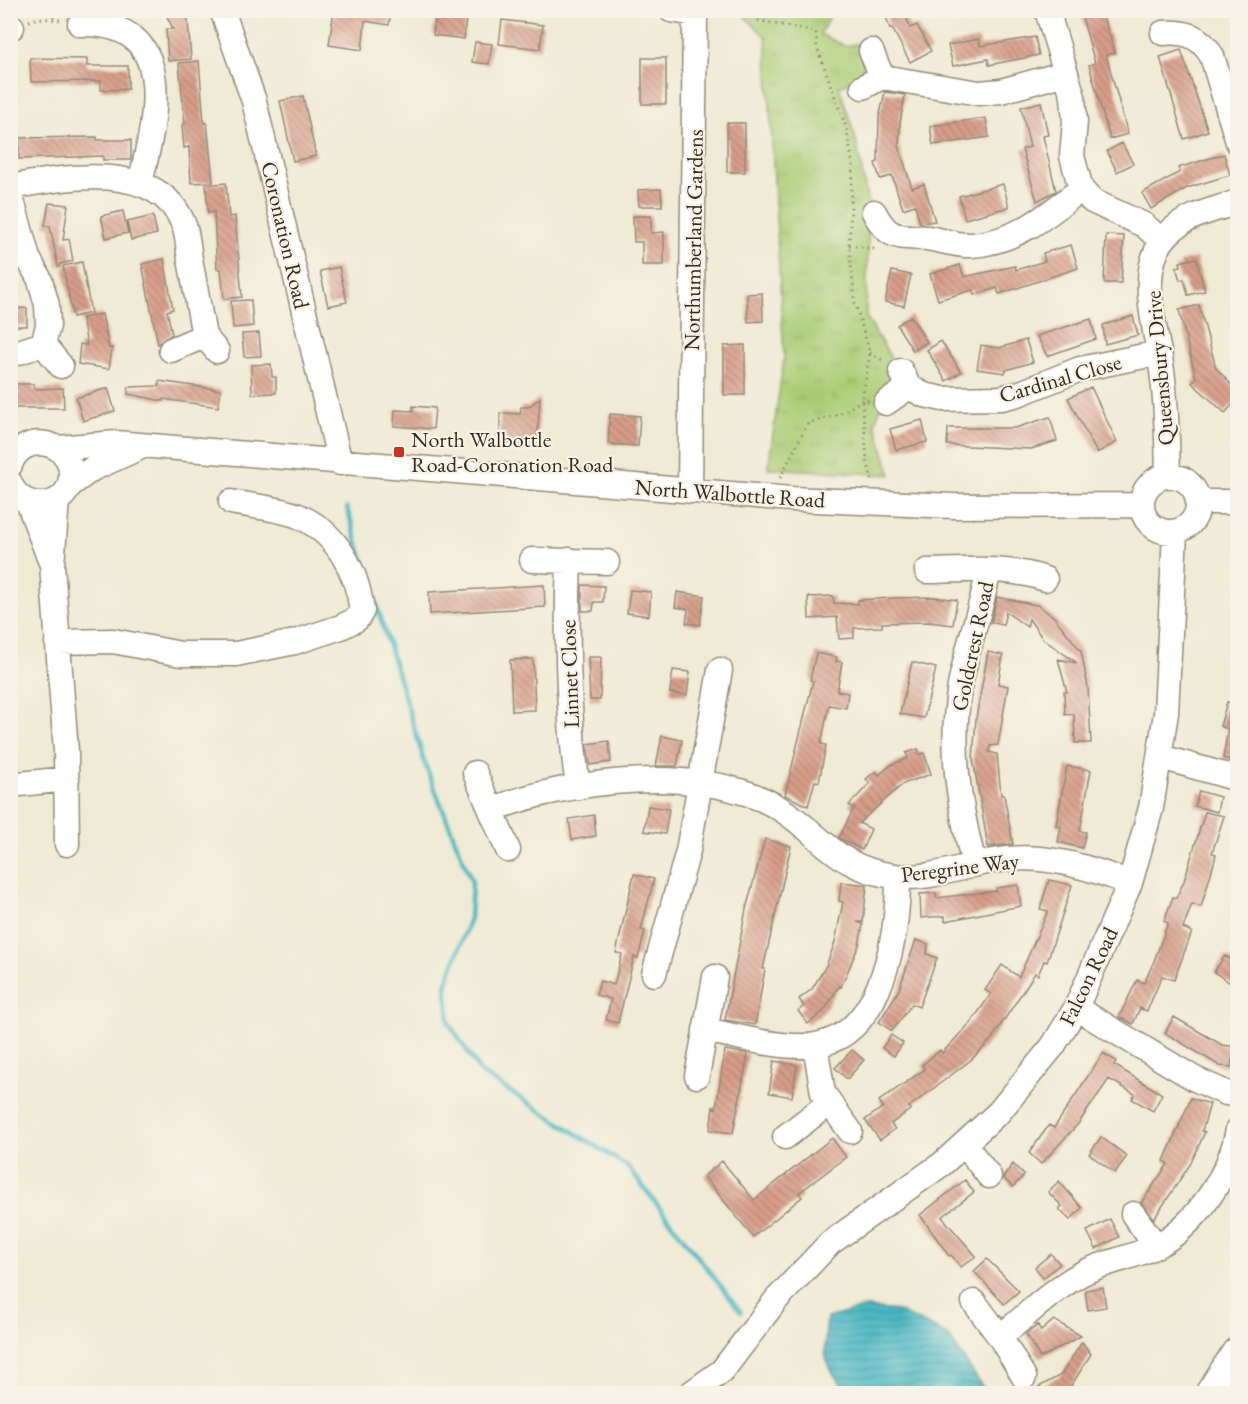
<svg xmlns="http://www.w3.org/2000/svg" width="1248" height="1404" viewBox="0 0 1248 1404" font-family="'EB Garamond',serif">
  <defs>
    <pattern id="grass-tufts" width="24" height="20" patternUnits="userSpaceOnUse" patternTransform="scale(1.5)"><rect width="24" height="20" fill="#aacc74"/><path d="M3 7l-1-3M5 7V3M7 7l1-3M15 17l-1-3M17 17v-4M19 17l1-3" fill="none" stroke="#93af64"/></pattern>
    <pattern id="water-rules" width="6" height="5" patternUnits="userSpaceOnUse" patternTransform="scale(1.5)"><rect width="6" height="5" fill="#4ab8c5"/><path d="M0 2.5h6" fill="none" stroke="#3f969f"/></pattern>
    <pattern id="building-back-hatch" width="6" height="6" patternUnits="userSpaceOnUse" patternTransform="scale(1.5)"><rect width="6" height="6" fill="#d89e89"/><path d="M-1 5l2 2M0 0l6 6M5-1l2 2" fill="none" stroke="#b0816f"/></pattern>
  </defs>
  <rect width="100%" height="100%" fill="#f7f3e8"/>
  <filter id="ink" filterUnits="userSpaceOnUse"><feTurbulence type="fractalNoise" baseFrequency=".0167" numOctaves="2"/><feDisplacementMap in="SourceGraphic" scale="12" xChannelSelector="R" yChannelSelector="G"/><feConvolveMatrix kernelMatrix="1 2 1 2 8 2 1 2 1" color-interpolation-filters="sRGB"/></filter>
  <filter id="wash" filterUnits="userSpaceOnUse"><feTurbulence type="fractalNoise" baseFrequency=".008" numOctaves="4" result="noise"/><feDisplacementMap in="SourceGraphic" scale="24" xChannelSelector="R" yChannelSelector="G"/><feGaussianBlur stdDeviation="1.35" result="paint"/><feColorMatrix in="noise" values="0 0 0 0 0 0 0 0 0 0 0 0 0 0 0 0 0 1.4 0 .05"/><feComposite in="paint" operator="in"/></filter>
  <g filter="url(#wash)">
    <rect width="100%" height="100%" fill="#efead3"/>
    <path fill="url(#grass-tufts)" stroke="#727b49" stroke-width="1.5" d="M739,11H833L820,34L845,46L857,44L874,66L854,81L839,86L856,139L869,209L866,317L896,366L875,423L891,475L768,468L784,358L766,37Z"/>
    <path fill="url(#water-rules)" stroke="#427172" stroke-width="1.5" d="M864,1308L898,1311L948,1335L987,1393H850C822,1365 823,1357 827,1318Z"/>
    <g fill="none" stroke-linecap="round" stroke-linejoin="round">
      <path stroke="#4ab8c5" stroke-width="4.5" d="M347,508L426,767L472,882L470,918L446,985L449,1023L481,1073L627,1166L741,1312"/>
    </g>
    <g id="blocks">
      <path fill="url(#building-back-hatch)" d="M164,10H187L191,59L168,61L166,29H173Z
        M334,10H391L389,25L365,21L362,50L329,45Z
        M884,10H904L910,28L917,25L931,51L910,62L892,28L890,29Z
        M1080,10H1101L1115,53L1106,55L1128,134L1110,139L1089,65L1095,63Z
        M436,14L466,18L464,39L433,35Z
        M502,20L543,25L540,49L499,44Z
        M1035,37L1039,55L989,65L988,59L953,66L948,45L979,39L980,46Z
        M475,42L492,44L489,64L472,62Z
        M1181,50L1208,131L1184,139L1160,57Z
        M30,58L87,59V66H128V89L101,90V81L31,82Z
        M642,58H666V104H642Z
        M199,61L204,123H207L213,182L191,183L189,147L184,148L182,125L185,124L179,63Z
        M885,92L905,95L900,123L899,147L912,188L924,184L935,221L920,223L915,205L903,209L892,176L880,179L875,163L878,162L879,118Z
        M303,96L316,156L293,161L280,101Z
        M1041,102L1048,135L1043,136L1056,191L1037,201L1022,149L1030,147L1021,107Z
        M986,118L989,137L933,145L930,126Z
        M727,123H745V172H727Z
        M97,137V140H131V160H103V156L19,159V138Z
        M1122,143L1133,164L1117,172L1107,151Z
        M1224,154L1230,175L1187,188L1151,209L1142,193L1180,172L1178,168Z
        M226,183L229,217L235,216L242,297L224,299L221,269H217L214,212L208,213L206,185Z
        M1003,184L1009,207L965,219L959,196Z
        M661,189L662,206H639L638,190Z
        M49,203L68,205L63,240L69,239L73,261L60,264V267H58L50,226H45Z
        M123,211L128,233L106,238L101,216Z
        M153,216L157,234L131,240L127,222Z
        M633,216H651V233L664,232V265H642V242H634Z
        M1106,235L1124,236L1121,283H1104Z
        M1071,245L1078,268L999,294L997,288L974,295L973,290L938,300L930,274L960,265L964,277L1015,266L1016,270L1045,261L1043,253Z
        M1196,258L1205,291L1188,295L1184,279L1180,280L1176,267L1181,266L1180,262Z
        M164,259L173,309L167,311L172,334L158,344L142,264Z
        M82,262L91,313L73,317L63,266Z
        M339,267L347,302L328,306L320,271Z
        M892,271L911,275L904,306L885,302Z
        M762,293L763,321L748,322L747,294Z
        M251,300L253,326L233,328L231,301Z
        M1199,305L1216,368L1238,392V399L1225,413L1192,383L1196,378L1179,310Z
        M27,308V326H10V309Z
        M102,314L109,348H112L109,369L78,364L80,344L87,345L82,318Z
        M911,316L927,342L913,351L897,325Z
        M1133,316L1138,335L1105,344L1103,325Z
        M1091,319L1096,339L1047,356L1037,336Z
        M259,333L261,356L244,357L242,334Z
        M1026,340L1033,362L1006,370L1005,373L977,369L981,345L999,348Z
        M941,341L961,372L946,381L927,350Z
        M745,345V395H724V346Z
        M271,364L272,377H276V393L252,394L251,365Z
        M159,381L221,390L218,407L163,399V401L128,394V387L159,386Z
        M10,384H34V389L63,388L64,408H11Z
        M1091,387L1117,442L1097,453L1068,398Z
        M108,388L115,411L83,421L76,398Z
        M540,398L537,445L500,442V413L520,414L521,407H528Z
        M413,406L435,408L433,429L394,426L395,410L413,411Z
        M610,414L640,416L638,446L608,444Z
        M1050,417L1057,441L1031,449L947,445L948,428H1015Z
        M922,420L927,442L896,450L890,429Z
        M544,585L545,607L430,614L429,592Z
        M582,585L604,586L603,602H594L593,611H582Z
        M630,590L651,592L649,616L627,613Z
        M677,592L704,596L700,625L686,623L688,609L675,607Z
        M833,596L834,603L858,604V600L893,598L935,597L957,600L953,625L929,622L882,623V627L854,628V638L839,639L837,617L809,619L808,597Z
        M997,597L1037,605L1054,617L1081,651L1088,687L1091,743H1075L1074,714L1065,715L1064,692H1067L1058,659L1077,663L1043,639L1029,619L1027,627L1006,612L1003,625L991,622Z
        M988,652L1003,655L998,684L1008,686L998,745L990,746L989,752L997,754L1001,795H1004L1013,844L988,847L973,759L976,718Z
        M816,653L837,657L836,661L842,662L837,691L848,693L846,708L829,705L821,744L826,745L819,782L815,781L808,806L785,795L813,681L810,680Z
        M588,657H601L600,700H590Z
        M533,659L535,710L512,711L510,660Z
        M912,662L936,668L924,718L900,714Z
        M673,670L690,672L687,695L670,693Z
        M1227,702L1238,705V763L1223,758L1228,729L1220,726Z
        M662,736L682,740L677,766H656Z
        M609,741L611,762L590,765L587,744Z
        M918,749L920,754L924,753L931,774L903,784L859,823L871,829L862,850L839,838L854,808L849,805L870,783L866,779L876,771L879,775L891,765L908,758L906,753Z
        M1067,766L1091,770L1080,831L1086,832L1082,848L1058,842L1061,826L1056,825Z
        M1199,791L1220,797L1217,812L1195,806Z
        M648,806L669,809L665,834L644,831Z
        M1205,812L1224,816L1212,853L1216,854L1214,863L1201,907L1192,904L1183,928L1192,932L1174,980L1162,976L1147,1011L1140,1008L1133,1024L1119,1017L1137,980L1144,983L1154,961L1168,923L1164,921L1173,897L1176,898L1184,881Z
        M594,815L596,836L572,840L569,819Z
        M765,839L791,846L763,969H765L755,1025L725,1020L746,909Z
        M634,874L654,879L641,930L645,931L638,958L634,957L618,1023L606,1020L611,999L596,995L600,981L614,985L622,954L616,953Z
        M1049,880L1072,885L1047,962L1044,961L1038,975L1035,973L991,1040L971,1060L909,1107L911,1109L891,1124L895,1129L880,1140L865,1120L883,1107L879,1101L925,1069L922,1065L940,1050L942,1053L972,1021L991,994L985,990L1002,965L1019,977L1048,911L1040,909Z
        M841,882L867,885L863,922H857L863,924L859,945L841,987L839,986L824,1011L808,1024L798,1011L804,1006L799,999L812,989L826,966L835,942L843,902L839,901Z
        M1018,885L1021,906L945,921V916L921,918L920,894L936,893V898L997,891L996,888Z
        M916,940L928,944L927,954L937,958L919,1007L912,1004L892,1031L879,1022L899,990Z
        M1225,956L1238,964V988L1214,972Z
        M1174,1017L1222,1045L1238,1047V1061L1232,1060L1231,1067L1220,1066L1165,1033Z
        M891,1035L903,1043L894,1056L882,1048Z
        M725,1050L748,1054L733,1133L710,1130L713,1107L716,1108Z
        M852,1050L864,1060L847,1079L835,1068Z
        M1103,1053L1116,1061L1114,1065L1162,1094L1153,1111L1132,1099L1135,1094L1109,1079L1078,1124L1041,1164L1029,1153L1049,1125L1054,1128Z
        M774,1061L797,1065L792,1097L769,1093Z
        M1191,1098L1210,1104L1202,1131L1205,1132L1191,1163L1154,1219L1141,1203L1168,1164L1164,1161Z
        M1101,1137L1127,1156L1115,1173L1089,1154Z
        M832,1138L846,1157L799,1193L802,1197L753,1237L704,1176L722,1161L754,1200Z
        M1013,1164L1024,1175L1013,1187L1003,1178Z
        M965,1180L974,1192L942,1217L976,1256L961,1267L951,1255L949,1256L920,1215Z
        M1059,1181L1082,1208L1070,1220L1059,1209L1062,1206L1048,1192Z
        M1110,1219L1119,1237L1096,1249L1087,1231Z
        M1051,1254L1060,1264L1043,1278L1035,1267Z
        M987,1259L1019,1291L1004,1304L974,1271Z
        M1103,1287L1106,1307L1088,1310L1085,1290Z
        M1054,1320L1081,1336L1040,1358L1026,1334L1038,1325L1041,1331Z
        M1082,1342L1091,1354L1066,1394H1026L1061,1375Z"/>
    </g>
  </g>
  <g filter="url(#ink)">
    <use href="#blocks" fill-opacity="0" stroke="#958a78" stroke-width="1.5"/>
    <g fill="none" stroke-linecap="round" stroke-linejoin="round">
      <defs>
        <path id="minor" d="M222,10L254,101L340,463
          M671,10L695,14L690,491
          M1047,10L1073,97L1075,122L1072,156L1081,189L1092,201L1144,225L1162,241
          M80,24C180,21 156,118 140,183
          M10,26L12,27
          M1163,33C1186,31 1200,36 1212,56L1238,142
          M882,77L979,93L1001,91L1066,73
          M863,87L882,77L871,51
          M10,187C65,177 157,160 183,223C188,234 188,248 190,259C195,285 199,310 204,336
          M10,193L28,258L40,280L47,305L48,326L43,344
          M874,212C889,241 899,236 927,238C942,240 957,246 972,245C1016,242 1048,215 1081,189
          M171,350L204,336L217,351
          M10,355L43,344L61,366
          M901,371L909,387L924,395L943,399L1001,398L1018,394L1080,369L1159,353
          M886,403L909,387
          M58,448L116,443L792,499L953,506L1141,505
          M10,465C21,431 71,439 71,474C72,510 22,515 10,483
          M1142 504a28 28 0 1 1 56 0a28 28 0 1 1-56 0Z
          M1168,476C1167,441 1167,405 1162,371C1157,330 1134,269 1168,234C1186,215 1214,210 1238,202
          M70,485L92,469L141,447
          M57,500L52,565L66,751L67,844
          M28,502L50,560
          M1198,502H1238
          M532,560L607,562
          M569,560C566,637 567,711 578,787
          M927,571C968,570 1007,566 1045,579
          M57,642L113,641L181,654H236L295,642L341,627L357,619L362,611C357,570 336,531 296,515C276,508 252,506 231,502
          M1161,757L1238,779
          M475,773L508,850
          M10,785L67,779
          M491,810C568,779 704,763 779,808C823,835 835,868 894,876C927,881 961,866 993,861C1041,852 1085,866 1130,883
          M974,864C959,805 949,748 960,686C967,647 981,609 989,570
          M654,974L688,851L720,670
          M1076,1008L1195,1079L1226,1093L1238,1095
          M705,1030C737,1036 783,1050 815,1045C884,1035 898,932 898,877
          M815,1045L823,1093L850,1131
          M697,1076L715,977
          M785,1137L829,1103
          M965,1145L989,1176
          M1133,1214L1156,1246
          M974,1302L1000,1337L1024,1377
          M1000,1337C1027,1315 1053,1289 1083,1273C1106,1261 1133,1258 1156,1246C1196,1226 1230,1174 1238,1130
          M690,1394L722,1371L776,1300L830,1243L942,1164L999,1112L1053,1046L1076,1008L1130,883L1151,808L1166,713L1175,533"/>
        <path id="highway" d="M1212,1394L1238,1354"/>
      </defs>
      <use href="#minor" stroke="#958a78" stroke-width="27"/>
      <use href="#highway" stroke="#958a78" stroke-width="36"/>
      <path stroke="#958a78" stroke-width="3" stroke-dasharray="1.5 4.5" stroke-linecap="butt" d="M53,10L54,19
        M754,10L756,20L816,32L817,47L847,130L853,166L849,245L855,303L870,353L862,400L867,460L873,484
        M29,21L39,18L60,20
        M849,245L874,249
        M870,353L884,361
        M780,478L808,423L840,414L862,400L869,401"/>
      <use href="#minor" stroke="#fff" stroke-width="24"/>
      <use href="#highway" stroke="#fff" stroke-width="33"/>
    </g>
  </g>
  <rect fill="#c8321e" stroke="#f7f3e8" stroke-width="2" x="393" y="446" width="12" height="12" rx="3"/>
  <g text-anchor="middle" stroke-width="4.5" stroke-linejoin="round" paint-order="stroke">
    <g font-size="22" fill="#3b2a1e" stroke="#f7f3e8">
      <text transform="translate(286 235) rotate(77)" y="8">Coronation Road</text>
      <text transform="translate(693 240) rotate(-89)" y="8">Northumberland Gardens</text>
      <text transform="translate(1159 368) rotate(-95)" y="8">Queensbury Drive</text>
      <text transform="translate(1060 378) rotate(-16)" y="8">Cardinal Close</text>
      <text transform="translate(730 493) rotate(4)" y="8">North Walbottle Road</text>
      <text transform="translate(972 646) rotate(-78)" y="8">Goldcrest Road</text>
      <text transform="translate(569 674) rotate(-92)" y="8">Linnet Close</text>
      <text transform="translate(960 867) rotate(-7)" y="8">Peregrine Way</text>
      <text transform="translate(1088 976) rotate(-64)" y="8">Falcon Road</text>
    </g>
    <g font-size="22" fill="#3b2a1e" stroke="#f7f3e8" text-anchor="start">
      <text x="411" y="447">North Walbottle<tspan x="411" dy="25">Road-Coronation Road</tspan></text>
    </g>
  </g>
  <rect width="1248" height="1404" fill="none" stroke="#f7f3e8" stroke-width="36"/>
</svg>
